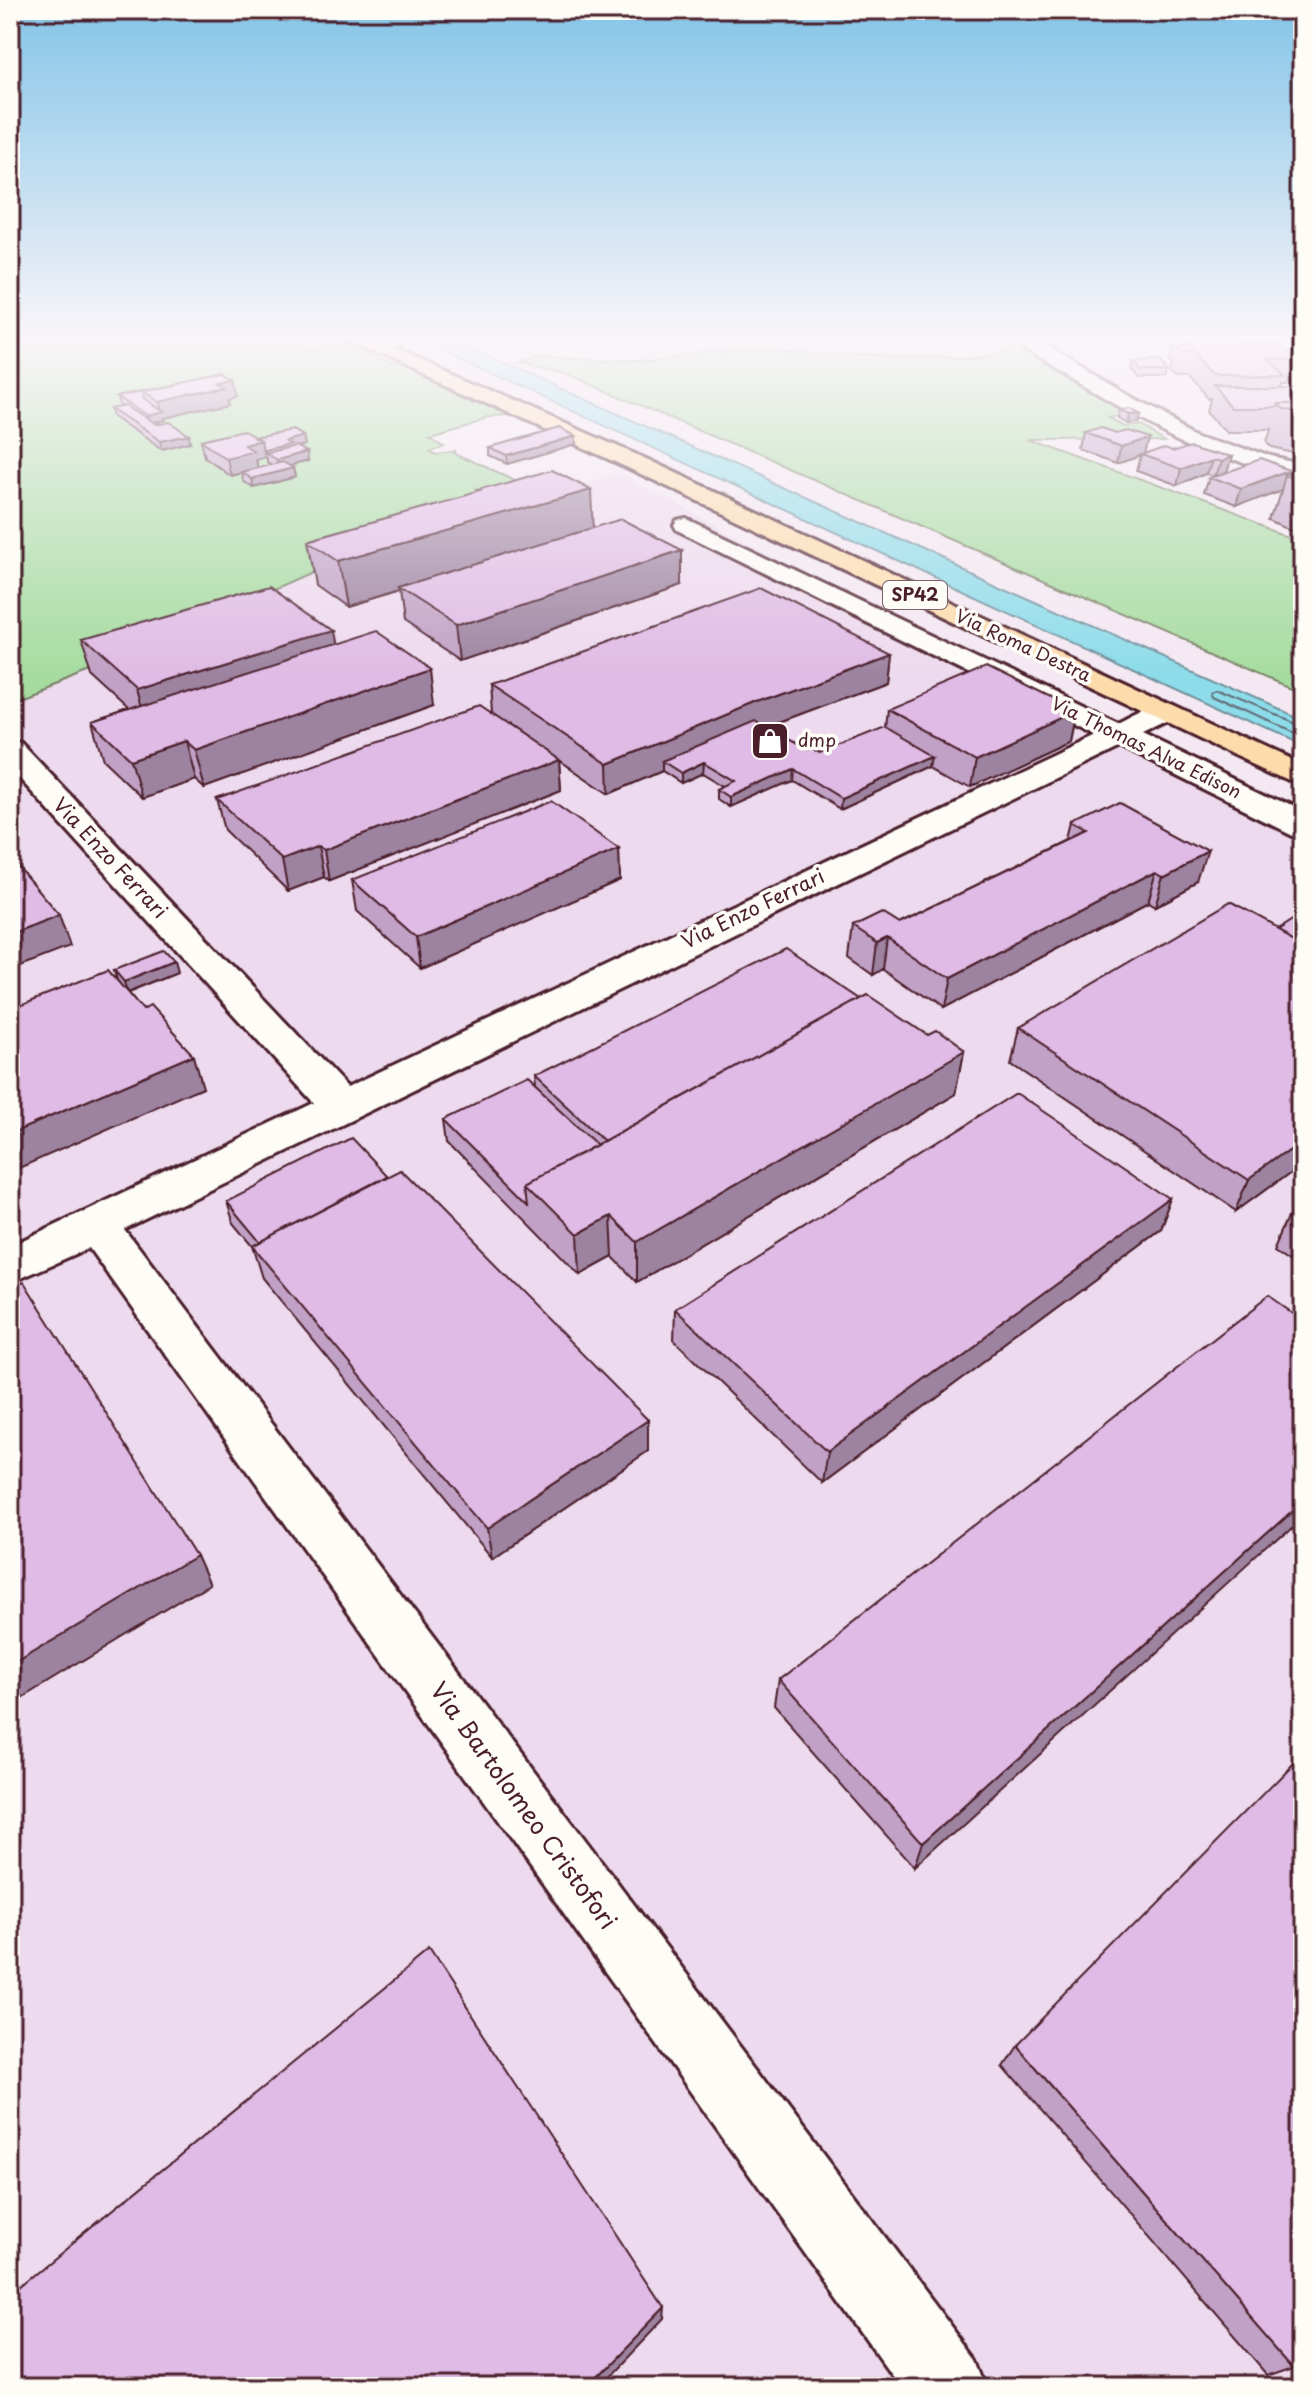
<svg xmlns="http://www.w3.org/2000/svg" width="1313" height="2397" viewBox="0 0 1313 2397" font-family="'Playpen Sans',sans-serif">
  <rect width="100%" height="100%" fill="#f4e8f2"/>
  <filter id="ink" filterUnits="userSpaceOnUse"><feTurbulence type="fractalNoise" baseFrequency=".0125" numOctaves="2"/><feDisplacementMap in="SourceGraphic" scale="16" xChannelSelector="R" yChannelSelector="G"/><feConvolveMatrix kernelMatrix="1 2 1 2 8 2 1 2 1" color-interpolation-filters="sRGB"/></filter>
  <g filter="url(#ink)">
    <path fill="#eedaee" d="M619,473L1303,838V2387H10V694L315,572Z"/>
    <path fill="#a6dca0" stroke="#787e66" stroke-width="2" d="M10,340H271L313,349L340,341L393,368L404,366L514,416L488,417L430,433L444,443L429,448L435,452L457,450L454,452L534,489L316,570L90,671L10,701Z
      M767,347L854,357L903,359L962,356L1014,349L1129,414L1108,418L1123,426L1138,424L1164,439L1030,440L1303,539V691L565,373L518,363L535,356L639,360Z"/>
    <path fill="#8cdce9" stroke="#72909d" stroke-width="2" d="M418,340H452L1303,719V747Z"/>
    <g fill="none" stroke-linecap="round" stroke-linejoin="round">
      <path stroke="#646b77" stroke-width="2" d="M1303,726L1217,690L1212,692L1214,697L1303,738"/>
      <defs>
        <path id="minor" d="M380,340H398L399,346L390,352L383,350Z
          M1012,340H1035L1129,396L1199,433L1269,458L1303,465V479C1212,460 1142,422 1063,374C1047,364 1024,354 1012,340Z
          M686,518L1118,724C1137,715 1155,702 1176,707L1180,713L1176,719L1143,735L1303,812V835L1291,832L1119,747L125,1230L977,2359L988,2387H901L89,1248L10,1283V1246L314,1103L10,768V741L21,743L347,1087L1094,735L677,530L674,525L677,520Z"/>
        <path id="primary" d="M347,340H373L644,458L1303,766V787L628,468Z"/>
      </defs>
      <use href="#minor" stroke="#4a1f2b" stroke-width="6"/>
      <use href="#primary" stroke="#4a1f2b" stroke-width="6"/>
      <use href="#minor" fill="#fdfcf7" fill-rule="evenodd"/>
      <use href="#primary" fill="#fddcac" fill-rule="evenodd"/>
    </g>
    <path fill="#c1a1c5" stroke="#4a1f2b" stroke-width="2" d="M1175,340H1234L1238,345L1295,359L1288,382H1283L1282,386H1303V456L1269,449L1264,444L1268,430H1226L1209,410L1212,399H1209L1190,378H1178L1172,372L1174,363L1170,361Z
      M1133,361L1169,370L1167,378H1139L1131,369Z
      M225,374L238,396L229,398L230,403L162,418L163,420L151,423L190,444L161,451L112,417L110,409L121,407L119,406L117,397Z
      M1119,410L1138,413L1136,421L1126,423L1117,418Z
      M1086,433H1115L1147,437L1143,453L1172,448L1228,454L1223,471L1213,475L1206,473L1177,486L1136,471L1140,455L1118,463L1083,450Z
      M576,436V444L507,464L490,456V448Z
      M255,437L305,445L297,447L308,461L289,466L293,468L295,477L254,488L243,481L242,472L272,465L267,462V458L264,457L256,460L258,468L230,475L205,457L201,440Z
      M1303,472V531L1274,518L1283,489L1236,507L1204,495L1209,477L1290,474Z
      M477,491L593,528L682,585L460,661L403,623L399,591L346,607L315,585L307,540L478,493Z
      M81,640L333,645L434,705L204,788L194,779L142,797L103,760L92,722L129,710L92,676Z
      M889,653L886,682L766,727L806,750L820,753L885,728L887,709L1075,711L1069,741L970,787L933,766L840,809L792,780L731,807L719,799V789L725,786L703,773L681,783L662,771L609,794L559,760L561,790L329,881L324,877L288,891L225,830L217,800L491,714L489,685Z
      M1075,825L1198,882L1155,905L1148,901L941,1010L883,969L873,975L849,958L853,927L900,924L1071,841Z
      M619,849L620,880L420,968L357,911L352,880Z
      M1275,930L1303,1163L1236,1212L1010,1060L1018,1028Z
      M114,970L177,973L128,993L203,1087L194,1091L117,980Z
      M861,999L927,1035L964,1052L956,1093L637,1282L613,1257L580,1275L449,1141L446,1119L535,1088L534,1076Z
      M387,1176L648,1420V1451L492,1557L262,1278L252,1246L233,1223L226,1201Z
      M1173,1199L1161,1231L822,1483L674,1340L675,1309Z
      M1303,1204V1262L1278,1245L1292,1213Z
      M1303,1321L915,1868L774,1708L778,1680Z
      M1015,2045L1294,2366L1268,2375L1002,2065Z"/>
    <path fill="#9d83a0" stroke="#4a1f2b" stroke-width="2" d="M235,380L238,396L229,398L230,403L162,418L163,420L147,424L145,416L159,412L157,402L220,383Z
      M1138,413L1136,421L1126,423L1128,414Z
      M189,436L190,444L161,451L159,442Z
      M303,436L305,445L266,453L265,450L285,441Z
      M576,436V444L507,464L506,456Z
      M1147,437L1143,454L1118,463L1121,446Z
      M261,440L265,457L256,460L258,468L230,475L226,458L244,445Z
      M307,452L308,461L279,469L277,460Z
      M1228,454L1223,471L1213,475L1218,458Z
      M1211,456L1206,473L1177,486L1181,468Z
      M293,468L295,477L254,488L252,479Z
      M1291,471L1289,476L1287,475L1283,489L1236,507L1241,489Z
      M591,490L593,533L398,588L399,591L346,607L338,561Z
      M682,550V585L460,661L456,625Z
      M331,630L337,666L147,727L137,690Z
      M889,653L886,682L755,731L662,761V771L609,794L608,764L757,702Z
      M430,668L434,705L204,788L194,750Z
      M1075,711L1069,741L970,787L975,757Z
      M184,741L194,779L142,797L131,759Z
      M935,756L933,766L840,809L841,798Z
      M559,760L561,790L329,881L324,850Z
      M704,762L703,773L681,783V773Z
      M793,769L792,780L731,807V797Z
      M318,846L324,877L288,891L282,860Z
      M619,849L620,880L420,968L416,937Z
      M1208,851L1198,882L1155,905L1164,874Z
      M1157,870L1148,901L941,1010L947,979Z
      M59,915L70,947L10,970V934Z
      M887,938L883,969L873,975L877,943Z
      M174,962L177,973L127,993L124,982Z
      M964,1052L956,1093L637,1282V1242Z
      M194,1055L203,1087L10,1172V1134Z
      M1303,1141V1163L1236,1212L1249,1180Z
      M1173,1199L1161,1231L822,1483L827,1452Z
      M611,1216L613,1257L580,1275L578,1234Z
      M648,1420V1451L492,1557L487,1528Z
      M1303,1501V1515L915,1868L923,1843Z
      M196,1555L209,1584L10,1705V1666Z
      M663,2308L662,2319L597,2387H586Z"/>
    <path fill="#e0bbe5" stroke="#4a1f2b" stroke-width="2" d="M1178,340H1234L1238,345L1278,344L1295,359L1268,360L1285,375L1215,376L1195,355H1183L1177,349H1192Z
      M1160,360L1169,370H1141L1133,361Z
      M225,374L235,380L220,383L227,387L157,402L141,392Z
      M1215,386H1303V403H1275V406H1233Z
      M141,392L142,399L161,412L145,416L117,397Z
      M1275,403H1303V413L1281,409Z
      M124,406L154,425L168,422L189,436L159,442L110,409Z
      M1129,408L1138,413L1128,414L1119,410Z
      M559,428L576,436L506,456L490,448Z
      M1101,428L1115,433L1126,430L1147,437L1121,446L1086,433Z
      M244,430L261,440L244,445L254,451L226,458L201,440Z
      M292,430L303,436L285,441L290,444L265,450L263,449L261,440L255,437Z
      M1192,442L1228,454L1218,458L1211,456L1181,468L1140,454L1165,445L1172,448Z
      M295,446L307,452L277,460L266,453Z
      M1259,460L1291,471L1241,489L1209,477Z
      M283,462L293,468L252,479L242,472Z
      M552,470L591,490L338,561L307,540L480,492L477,491Z
      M1303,472V482L1287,475Z
      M621,519L682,550L456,625L398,588Z
      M269,586L331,630L137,690L81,640Z
      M761,588L889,653L757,702L608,764L489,685Z
      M376,631L430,668L194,750L184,741L131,759L92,722Z
      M986,667L1075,711L975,757L887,709Z
      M479,706L559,760L324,850L318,846L282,860L217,800Z
      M756,721L806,750L810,748L820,753L885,727L935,756L841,798L793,769L731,797L719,789L736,781L704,762L681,773L662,761Z
      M551,801L619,849L416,937L352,880Z
      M1120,803L1208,851L1164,874L1157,870L947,979L887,938L877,943L853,927L882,913L900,924L1089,833L1075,825Z
      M10,857L59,915L10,934Z
      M1228,904L1303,945V1141L1249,1180L1018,1028Z
      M1303,912V945L1275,930Z
      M786,949L861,999L604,1141L534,1076Z
      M164,951L174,962L124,982L114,970Z
      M108,970L143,1011L150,1007L194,1055L10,1134V1009Z
      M868,995L927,1035L935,1031L964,1052L637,1242L611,1216L578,1234L527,1183Z
      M527,1080L597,1145L527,1183L529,1202L446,1119Z
      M1017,1093L1173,1199L827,1452L675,1309Z
      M351,1138L387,1176L260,1242L226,1201Z
      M400,1170L648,1420L487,1528L252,1246Z
      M1303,1204V1220L1292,1213Z
      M24,1282L196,1555L10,1666V1289Z
      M1267,1296L1303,1321V1501L923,1843L778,1680Z
      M1303,1753V2354L1294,2366L1015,2045Z
      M429,1952L663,2308L586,2387H10V2294Z"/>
  </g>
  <linearGradient id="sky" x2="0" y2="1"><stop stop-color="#83c4e8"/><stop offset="0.5" stop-color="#faf5f9"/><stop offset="1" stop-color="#faf5f9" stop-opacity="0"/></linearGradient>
  <rect width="1313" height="676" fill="url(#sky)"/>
  <defs>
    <symbol id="shop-square" viewBox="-11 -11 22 22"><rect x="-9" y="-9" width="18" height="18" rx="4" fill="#4a1f2b" stroke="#fdfcf7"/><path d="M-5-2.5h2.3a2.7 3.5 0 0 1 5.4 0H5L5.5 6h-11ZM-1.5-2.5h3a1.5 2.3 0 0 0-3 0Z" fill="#fff"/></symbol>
  </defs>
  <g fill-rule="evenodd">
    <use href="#shop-square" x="748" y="719" width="44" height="44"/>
  </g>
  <g text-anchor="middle" stroke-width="7" stroke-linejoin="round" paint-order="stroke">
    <rect fill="#fdfcf7" stroke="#806168" stroke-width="2" x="883" y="581" width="64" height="28" rx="6"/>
    <g font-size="18" font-weight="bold" fill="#4a1f2b">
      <text x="915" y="601">SP42</text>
    </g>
    <g font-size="18" fill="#4a1f2b" stroke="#fdfcf7">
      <text transform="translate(1023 646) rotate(25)" y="6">Via Roma Destra</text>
      <text transform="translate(1146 748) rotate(26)" y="6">Via Thomas Alva Edison</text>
    </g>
    <g font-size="18" fill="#4a1f2b" stroke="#fdfcf7" text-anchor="start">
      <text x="798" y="747">dmp</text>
    </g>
    <g font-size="20" fill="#4a1f2b" stroke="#fdfcf7">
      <text transform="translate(110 858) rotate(47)" y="7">Via Enzo Ferrari</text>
      <text transform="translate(753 909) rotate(-26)" y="7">Via Enzo Ferrari</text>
    </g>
    <g font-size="24" fill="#4a1f2b" stroke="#fdfcf7">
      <text transform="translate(523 1806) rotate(54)" y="8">Via Bartolomeo Cristofori</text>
    </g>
  </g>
  <rect width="1313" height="2397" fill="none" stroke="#fdfcf7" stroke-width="40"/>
  <rect x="20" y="20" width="1273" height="2357" fill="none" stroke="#4a1f2b" stroke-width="3" filter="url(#ink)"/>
</svg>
